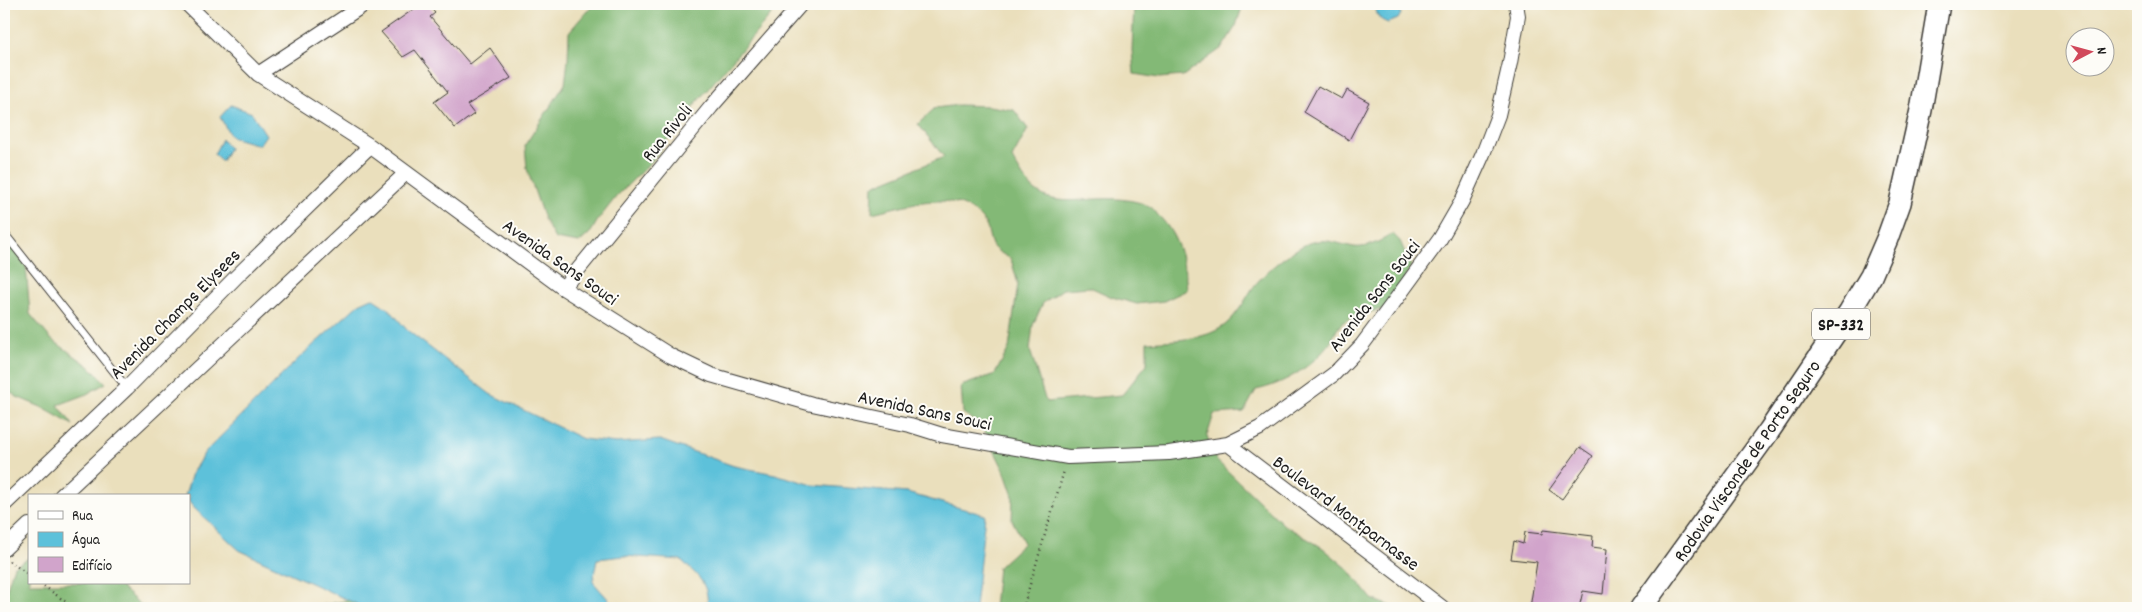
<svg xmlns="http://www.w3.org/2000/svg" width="2142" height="612" viewBox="0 0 2142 612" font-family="Dekko,sans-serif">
  <rect width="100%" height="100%" fill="#fdfcf7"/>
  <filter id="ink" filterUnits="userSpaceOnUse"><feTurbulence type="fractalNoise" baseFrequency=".02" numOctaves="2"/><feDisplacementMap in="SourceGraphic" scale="10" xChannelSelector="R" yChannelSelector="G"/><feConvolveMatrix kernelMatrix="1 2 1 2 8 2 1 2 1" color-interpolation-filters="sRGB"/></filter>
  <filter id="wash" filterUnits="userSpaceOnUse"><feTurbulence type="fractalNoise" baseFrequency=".0096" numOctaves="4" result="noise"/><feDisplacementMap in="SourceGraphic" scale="20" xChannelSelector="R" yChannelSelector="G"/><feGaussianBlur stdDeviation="1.12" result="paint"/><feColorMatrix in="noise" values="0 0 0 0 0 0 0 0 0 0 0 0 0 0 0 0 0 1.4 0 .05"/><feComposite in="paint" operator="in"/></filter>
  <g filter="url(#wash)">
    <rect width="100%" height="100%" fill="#eadfbc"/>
    <path fill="#83b976" stroke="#506a49" d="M596,4H776L772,14L685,116L651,162L616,197L598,220L591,232L579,243L555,239L544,219L527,169L525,145L565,84L568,60L569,32L588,10Z
      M1134,4H1243L1236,26L1222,48L1183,76L1159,78L1134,74L1132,50Z
      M959,105L989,106L1014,110L1028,129L1012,158C1020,173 1029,190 1046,197C1062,203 1080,200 1096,199C1112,198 1134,199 1149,206C1152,207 1155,211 1157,214C1178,234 1185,262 1187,290L1164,301L1137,304L1112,297L1090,287L1063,289L1043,303L1033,325L1030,350L1046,402L1122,395L1147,364V342C1172,340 1204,341 1225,325C1237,315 1244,302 1252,289C1263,273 1291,250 1309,243C1325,237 1338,244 1354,247C1367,249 1382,240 1393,234L1400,241L1411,266L1388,308C1375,311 1351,315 1341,324C1335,330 1333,341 1327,347C1308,369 1284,384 1256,390L1244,412L1214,414L1207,436L1216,460L1284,525L1323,548L1348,569L1372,599L1396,608H994L998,567L1024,543L1012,520L1013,496L1004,470L982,426L963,413L961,386L995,374L1009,348L1018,284L1011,259C1005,255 995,251 992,245C989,239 989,230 985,223C959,186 908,205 872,213L873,186L944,157L918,124L935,108Z
      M4,230L26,266L30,314L51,339L89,366L106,383L85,395L58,405L73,425L41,407L17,397L4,388Z
      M29,558V583H116L144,608H4L7,588L14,566Z
      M355,599L473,608H307Z"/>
    <path fill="#5dc1da" stroke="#3c6e7b" d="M1381,5L1399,8L1401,14L1398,19L1388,23C1380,20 1377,17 1376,9Z
      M231,105L252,113L266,135L259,145L231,137L220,117Z
      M222,139L229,148L222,161L214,154Z
      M372,298L390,310L407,330L490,394L583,439L616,443L660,440L734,466L775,474L813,485L907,493L985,515L975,608H707C710,584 697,575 681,560L624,556L597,559L593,582L616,608H365L239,550L195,509L189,502V496H185L192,473L205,452L300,357L359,304Z"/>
    <g id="blocks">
      <path fill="#d1a4cb" d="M421,4H427L435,13L430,17L470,64L490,48L511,78L467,105L474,114L455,128L434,102L448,92L415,50L403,57L381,32Z
        M1318,86L1342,99L1347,90L1369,102L1349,140L1304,112Z
        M1580,447L1593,456L1562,499L1549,490Z
        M1543,530L1593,536L1592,547L1607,549L1603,594L1583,591L1579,608H1530L1537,562L1511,559L1514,541L1523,544L1525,532L1542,534Z"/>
    </g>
  </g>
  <g filter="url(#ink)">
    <use href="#blocks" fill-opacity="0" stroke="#3b3934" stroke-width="1"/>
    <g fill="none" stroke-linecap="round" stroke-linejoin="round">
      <defs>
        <path id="lane" d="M4,233L127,388"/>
        <path id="street" d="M187,4L258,74L370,146L563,288L671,356L711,375L812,404L910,425L942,435L1068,457L1169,453L1228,444L1260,428L1334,374L1362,345L1394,302L1440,239L1462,201L1483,154L1498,115L1510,63L1518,16L1516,4
          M258,74L365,4
          M563,288L711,107L801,4
          M1228,444L1443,608
          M61,496L405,174
          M4,505L127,388L236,277L370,146
          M4,549L29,525"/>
        <path id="primary" d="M1641,608L1769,431L1850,311L1871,276L1887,239L1900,203L1921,110L1939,4"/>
      </defs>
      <use href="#lane" stroke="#3b3934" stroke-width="9"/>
      <use href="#street" stroke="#3b3934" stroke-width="16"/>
      <use href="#primary" stroke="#3b3934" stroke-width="24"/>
      <path stroke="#3b3934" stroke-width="2.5" stroke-dasharray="1 4" stroke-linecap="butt" d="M9,561L29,575
        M40,583L74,608
        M1023,608L1064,471"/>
      <use href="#lane" stroke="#fff" stroke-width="7"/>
      <use href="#street" stroke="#fff" stroke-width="14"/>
      <use href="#primary" stroke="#fff" stroke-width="21"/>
    </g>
  </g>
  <g text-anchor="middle" stroke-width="4" stroke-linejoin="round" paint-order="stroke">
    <rect fill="#fdfcf7" stroke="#605f5e" stroke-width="1" x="1812" y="308.5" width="58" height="31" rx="4"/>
    <g font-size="18" font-weight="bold" fill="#1c1c1c">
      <text x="1841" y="330">SP-332</text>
    </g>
    <g font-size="19" fill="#1c1c1c" stroke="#fdfcf7">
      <text transform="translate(666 132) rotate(-51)" y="7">Rua Rivoli</text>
      <text transform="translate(561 261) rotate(35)" y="7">Avenida Sans Souci</text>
      <text transform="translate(1373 295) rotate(-52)" y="7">Avenida Sans Souci</text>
      <text transform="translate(174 313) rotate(-45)" y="7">Avenida Champs Elysees</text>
      <text transform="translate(925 409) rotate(12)" y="7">Avenida Sans Souci</text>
      <text transform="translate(1746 460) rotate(-55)" y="7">Rodovia Visconde de Porto Seguro</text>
      <text transform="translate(1347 512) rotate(37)" y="7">Boulevard Montparnasse</text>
    </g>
  </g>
  <rect width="2142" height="612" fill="none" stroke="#fdfcf7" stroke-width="20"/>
  <rect x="28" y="494" width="162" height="90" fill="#fdfcf7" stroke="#a3a29f"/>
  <rect x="38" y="511" width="25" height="8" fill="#ffffff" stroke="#a3a29f"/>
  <text x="72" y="520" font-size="15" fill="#1c1c1c">Rua</text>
  <rect x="38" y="532" width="25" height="15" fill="#5dc1da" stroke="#a3a29f"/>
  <text x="72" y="544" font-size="15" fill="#1c1c1c">Água</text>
  <rect x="38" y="557" width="25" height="15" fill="#d1a4cb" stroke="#a3a29f"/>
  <text x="72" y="570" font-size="15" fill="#1c1c1c">Edifício</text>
  <g transform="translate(2090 52) rotate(84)"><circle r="24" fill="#fdfcf7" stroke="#a3a29f"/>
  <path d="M0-4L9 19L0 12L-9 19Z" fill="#d1495b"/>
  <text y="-8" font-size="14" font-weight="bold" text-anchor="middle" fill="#1c1c1c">N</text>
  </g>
</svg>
